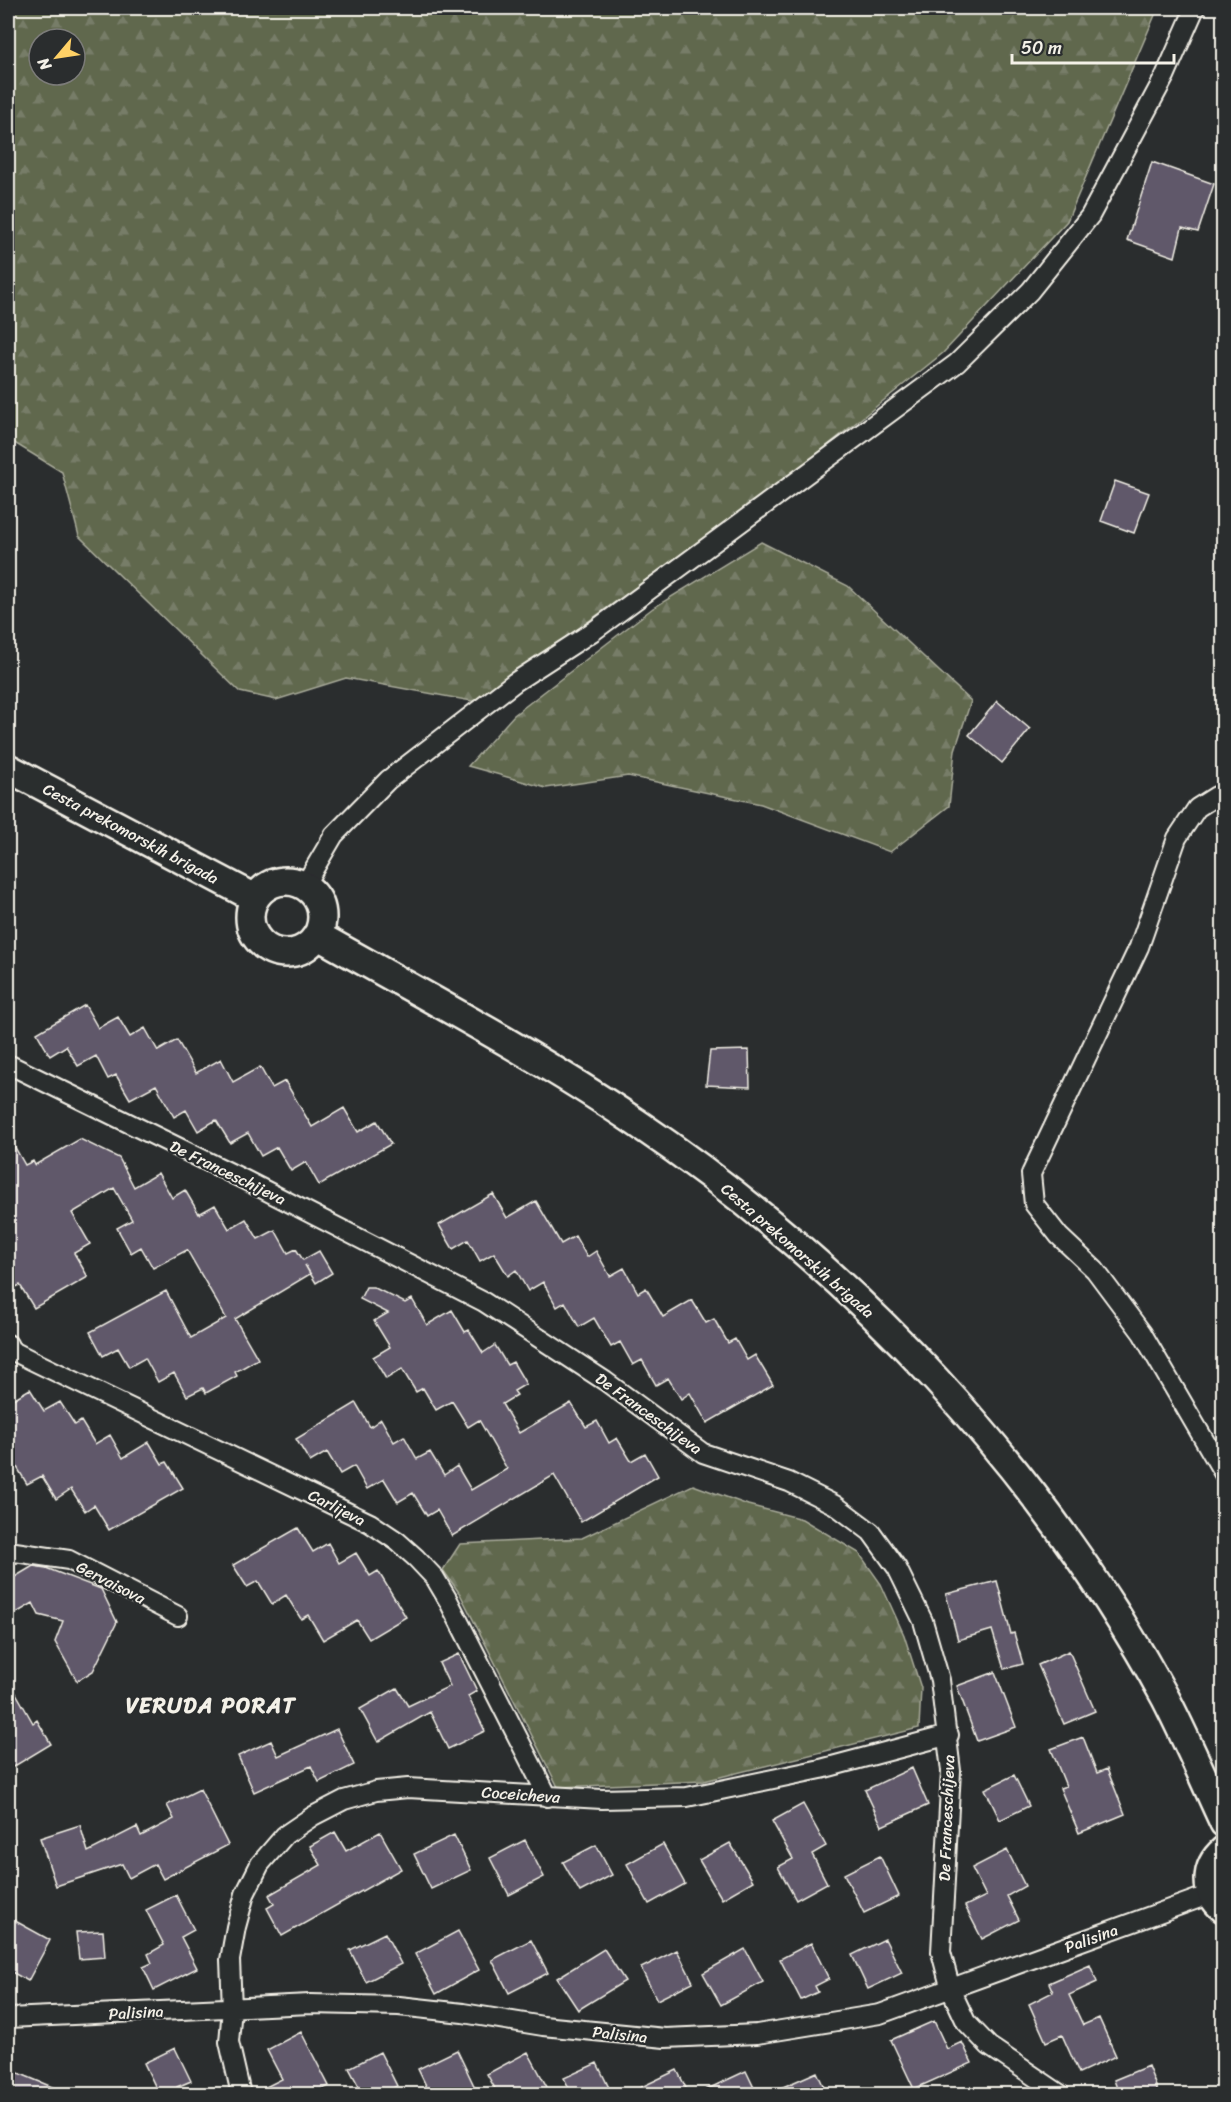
<svg xmlns="http://www.w3.org/2000/svg" width="1231" height="2102" viewBox="0 0 1231 2102" font-family="Sriracha,sans-serif">
  <defs>
    <pattern id="forest-firs" width="22" height="20" patternUnits="userSpaceOnUse" patternTransform="scale(1.5)"><rect width="22" height="20" fill="#60674e"/><path d="M5 1l3.5 6h-7zM16 11l3.5 6h-7z" fill="#777d68"/></pattern>
  </defs>
  <rect width="100%" height="100%" fill="#2a2d2e"/>
  <filter id="ink" filterUnits="userSpaceOnUse"><feTurbulence type="fractalNoise" baseFrequency=".0167" numOctaves="2"/><feDisplacementMap in="SourceGraphic" scale="12" xChannelSelector="R" yChannelSelector="G"/><feConvolveMatrix kernelMatrix="1 2 1 2 8 2 1 2 1" color-interpolation-filters="sRGB"/></filter>
  <g filter="url(#ink)">
    <path fill="url(#forest-firs)" stroke="#aaac9b" stroke-width="1.5" fill-rule="evenodd" d="M8,8H1158L1067,221L943,353L788,477L477,702L346,678L276,700L240,692L79,536L62,472L8,439ZM39,39H75V75H39Z
      M761,542L848,586L971,701L955,750L949,806L890,852L761,804L628,776L546,788L468,766L514,715L653,608Z
      M693,1485L748,1505L802,1519L859,1553L881,1584L904,1635L921,1688L919,1728L704,1781L558,1787L460,1594L443,1570L460,1544L582,1538Z"/>
    <path fill="#60596a" stroke="#f4f1e8" stroke-width="1.5" d="M1152,162L1214,184L1198,232L1182,228L1175,257L1127,240Z
      M1115,481L1149,493L1134,533L1101,521Z
      M997,701L1030,729L1002,763L969,735Z
      M85,1005L98,1028L118,1017L130,1037L145,1028L158,1051L177,1040L196,1073L221,1059L233,1082L260,1067L272,1088L285,1081L312,1127L344,1108L358,1132L377,1121L391,1144L319,1185L306,1162L291,1171L277,1147L261,1156L248,1133L230,1143L216,1120L198,1131L186,1110L174,1117L156,1085L130,1099L116,1075L108,1079L96,1056L78,1066L66,1046L50,1056L37,1033Z
      M749,1050L750,1087L706,1085L710,1051Z
      M8,1135L25,1165L33,1161L35,1165L80,1139L119,1158L134,1187L158,1173L172,1198L185,1190L199,1214L215,1205L229,1229L246,1219L258,1239L275,1230L288,1253L296,1249L303,1260L319,1251L332,1273L316,1283L305,1265L310,1274L235,1319L258,1359L235,1372L237,1376L206,1393L203,1388L187,1396L174,1373L158,1382L145,1358L129,1367L118,1348L103,1356L90,1332L166,1291L191,1338L226,1318L187,1250L153,1268L141,1247L131,1253L117,1228L132,1220L114,1188L72,1213L90,1244L74,1253L88,1277L34,1308L20,1285L16,1287L8,1274Z
      M493,1194L507,1218L536,1201L561,1244L575,1236L587,1257L596,1251L610,1276L624,1268L638,1293L646,1288L663,1317L692,1300L706,1323L714,1319L728,1343L735,1339L747,1360L755,1355L773,1385L707,1423L690,1393L681,1399L668,1378L656,1385L642,1360L633,1365L620,1342L611,1347L594,1318L579,1327L565,1302L557,1307L543,1282L528,1291L516,1270L508,1276L494,1253L480,1261L468,1240L453,1249L439,1225Z
      M366,1287H373L405,1303L412,1299L427,1325L452,1310L465,1332L469,1330L483,1353L495,1345L507,1365L513,1362L526,1384L514,1391L517,1395L502,1404L519,1433L571,1403L586,1427L597,1421L609,1443L617,1438L631,1461L645,1453L658,1476L581,1522L554,1475L452,1536L437,1510L427,1516L413,1493L398,1502L384,1479L367,1489L354,1466L340,1474L327,1452L310,1462L296,1439L356,1403L370,1427L381,1419L394,1442L404,1436L417,1459L430,1452L444,1475L457,1466L471,1490L507,1469L479,1420L468,1427L452,1401L436,1410L423,1388L416,1392L402,1369L386,1379L373,1357L390,1347L374,1321L388,1313L360,1299Z
      M30,1389L44,1411L60,1402L75,1425L81,1421L95,1444L110,1435L123,1458L149,1442L162,1464L167,1462L183,1488L109,1530L94,1505L85,1511L71,1489L56,1499L42,1476L27,1484L14,1462L8,1466V1402Z
      M298,1528L313,1552L328,1543L339,1563L356,1553L370,1576L378,1571L406,1617L369,1639L357,1620L323,1640L308,1615L301,1619L286,1595L272,1604L258,1581L247,1587L233,1565Z
      M33,1566L46,1568L101,1589L117,1622L93,1671L77,1681L55,1642L63,1621L39,1615L33,1603L8,1618V1581Z
      M997,1581L1011,1634L1014,1633L1023,1664L1004,1669L992,1630L958,1640L946,1594Z
      M1069,1651L1095,1711L1064,1724L1038,1665Z
      M459,1654L477,1691L468,1696L485,1731L448,1749L430,1712L378,1742L360,1709L397,1688L408,1706L450,1686L439,1663Z
      M995,1672L1016,1727L977,1741L957,1686Z
      M8,1679L33,1723L37,1720L51,1744L8,1770Z
      M337,1729L354,1765L319,1782L311,1766L254,1792L238,1756L271,1741L278,1756Z
      M1083,1737L1097,1773L1107,1769L1125,1814L1079,1833L1060,1788L1066,1786L1051,1749Z
      M912,1768L928,1805L882,1826L865,1790Z
      M1014,1775L1029,1806L1000,1820L985,1789Z
      M200,1789L228,1845L163,1879L155,1864L129,1878L122,1864L56,1886L40,1838L80,1825L88,1852L137,1827L141,1836L174,1819L167,1805Z
      M803,1804L826,1846L812,1854L827,1883L796,1900L778,1867L793,1859L772,1821Z
      M335,1832L346,1851L380,1832L401,1869L282,1936L267,1908L274,1904L269,1895L321,1865L310,1846Z
      M454,1835L471,1870L431,1889L414,1854Z
      M525,1840L544,1877L509,1895L490,1858Z
      M730,1843L753,1881L722,1899L699,1860Z
      M663,1844L685,1884L649,1904L627,1864Z
      M596,1845L612,1875L580,1892L563,1862Z
      M1007,1850L1025,1886L1007,1896L1019,1920L982,1939L965,1906L986,1896L972,1868Z
      M880,1856L899,1896L864,1913L844,1874Z
      M176,1895L194,1930L181,1937L197,1968L154,1990L143,1967L152,1963L148,1954L164,1945L146,1910Z
      M8,1917L50,1940L28,1981L8,1970Z
      M103,1931L105,1957L79,1959L76,1932Z
      M458,1931L479,1970L436,1994L415,1954Z
      M385,1933L401,1964L366,1982L350,1950Z
      M885,1939L902,1973L868,1989L852,1955Z
      M531,1940L548,1973L509,1993L492,1960Z
      M811,1943L829,1979L815,1986L818,1992L801,2000L780,1959Z
      M604,1949L625,1981L578,2010L557,1978Z
      M745,1949L763,1982L721,2005L703,1973Z
      M677,1950L693,1982L657,2000L641,1968Z
      M1090,1965L1097,1982L1069,1995L1083,2025L1099,2018L1116,2056L1079,2073L1062,2035L1046,2042L1029,2004L1053,1992L1049,1983Z
      M934,2021L947,2049L962,2042L972,2063L914,2089L891,2040Z
      M301,2032L329,2086L312,2094H252L282,2079L267,2050Z
      M175,2048L191,2081L177,2087L180,2094H159L144,2063Z
      M457,2050L478,2094H430L418,2069Z
      M380,2052L397,2086L382,2094H363L349,2068Z
      M528,2052L548,2089L537,2094H498L487,2074Z
      M597,2063L612,2094H572L564,2078Z
      M1148,2066L1159,2094H1119L1114,2080Z
      M677,2070L689,2094H627Z
      M746,2071L757,2094H697Z
      M16,2072L69,2094H8Z
      M817,2072L827,2094H767Z"/>
    <g fill="none" stroke-linecap="round" stroke-linejoin="round">
      <defs>
        <path id="minor" d="M1224,796H1216L1197,808L1177,838L1139,947L1031,1174L1034,1204L1059,1236L1095,1270L1142,1333L1224,1474
          M304,886L334,835L388,780L515,682L595,630L957,363L1030,291L1090,216L1165,76L1195,8
          M8,1064L245,1180L484,1302L605,1381L703,1453L789,1482L835,1505L871,1532L897,1568L923,1621L940,1680L951,1771L941,1952L951,1990L966,2022L989,2046L1060,2094
          M8,1344L11,1350L33,1361L370,1523L397,1541L416,1558L435,1578L448,1600L548,1797
          M8,1556L15,1552L69,1560L178,1616
          M8,2018L310,2004L399,2006L463,2013L543,2026L665,2038L757,2034L880,2014L1211,1894
          M241,2094L229,2042L232,2008L230,1960L236,1927L245,1894L260,1864L285,1835L313,1816L344,1800L376,1791L408,1788L602,1799L687,1797L821,1769L949,1735"/>
        <path id="secondary" d="M8,768L255,898
          M250 917a36 36 0 1 1 72 0a36 36 0 1 1-72 0Z
          M317,935C425,996 535,1054 637,1123C854,1270 1041,1468 1166,1699C1187,1740 1205,1782 1224,1823
          M1224,1850C1204,1867 1204,1893 1224,1909"/>
      </defs>
      <use href="#minor" stroke="#f4f1e8" stroke-width="22"/>
      <use href="#secondary" stroke="#f4f1e8" stroke-width="32"/>
      <use href="#minor" stroke="#2a2d2e" stroke-width="18"/>
      <use href="#secondary" stroke="#2a2d2e" stroke-width="27"/>
    </g>
  </g>
  <g text-anchor="middle" stroke-width="4.5" stroke-linejoin="round" paint-order="stroke">
    <g font-size="16" fill="#f4f1e8" stroke="#2a2d2e">
      <text transform="translate(131 833) rotate(28)" y="6">Cesta prekomorskih brigada</text>
      <text transform="translate(228 1172) rotate(26)" y="6">De Franceschijeva</text>
      <text transform="translate(798 1250) rotate(41)" y="6">Cesta prekomorskih brigada</text>
      <text transform="translate(649 1413) rotate(36)" y="6">De Franceschijeva</text>
      <text transform="translate(337 1507) rotate(27)" y="6">Carlijeva</text>
      <text transform="translate(111 1582) rotate(27)" y="6">Gervaisova</text>
      <text transform="translate(521 1794) rotate(4)" y="6">Coceicheva</text>
      <text transform="translate(946 1818) rotate(-88)" y="6">De Franceschijeva</text>
      <text transform="translate(1091 1938) rotate(-20)" y="6">Palisina</text>
      <text transform="translate(136 2012) rotate(-3)" y="6">Palisina</text>
      <text transform="translate(620 2034) rotate(6)" y="6">Palisina</text>
    </g>
    <g font-size="22" font-weight="bold" letter-spacing="1.5" fill="#f4f1e8" stroke="#2a2d2e">
      <text x="211" y="1713">VERUDA PORAT</text>
    </g>
  </g>
  <rect width="1231" height="2102" fill="none" stroke="#2a2d2e" stroke-width="30"/>
  <rect x="15" y="15" width="1201" height="2072" fill="none" stroke="#f4f1e8" stroke-width="2" filter="url(#ink)"/>
  <g transform="translate(57 57) rotate(241)"><circle r="28" fill="#2a2d2e" stroke="#7b7b78" stroke-width="1.5"/>
  <path d="M0-4.5L10 22L0 15L-10 22Z" fill="#ffd166"/>
  <text y="-9" font-size="16" font-weight="bold" text-anchor="middle" fill="#f4f1e8">N</text>
  </g>
  <path d="M1012 54v9h162v-9" fill="none" stroke="#f4f1e8" stroke-width="3"/>
  <text x="1021" y="54" font-size="18" fill="#f4f1e8" stroke="#2a2d2e" stroke-width="4.5" paint-order="stroke">50 m</text>
</svg>
